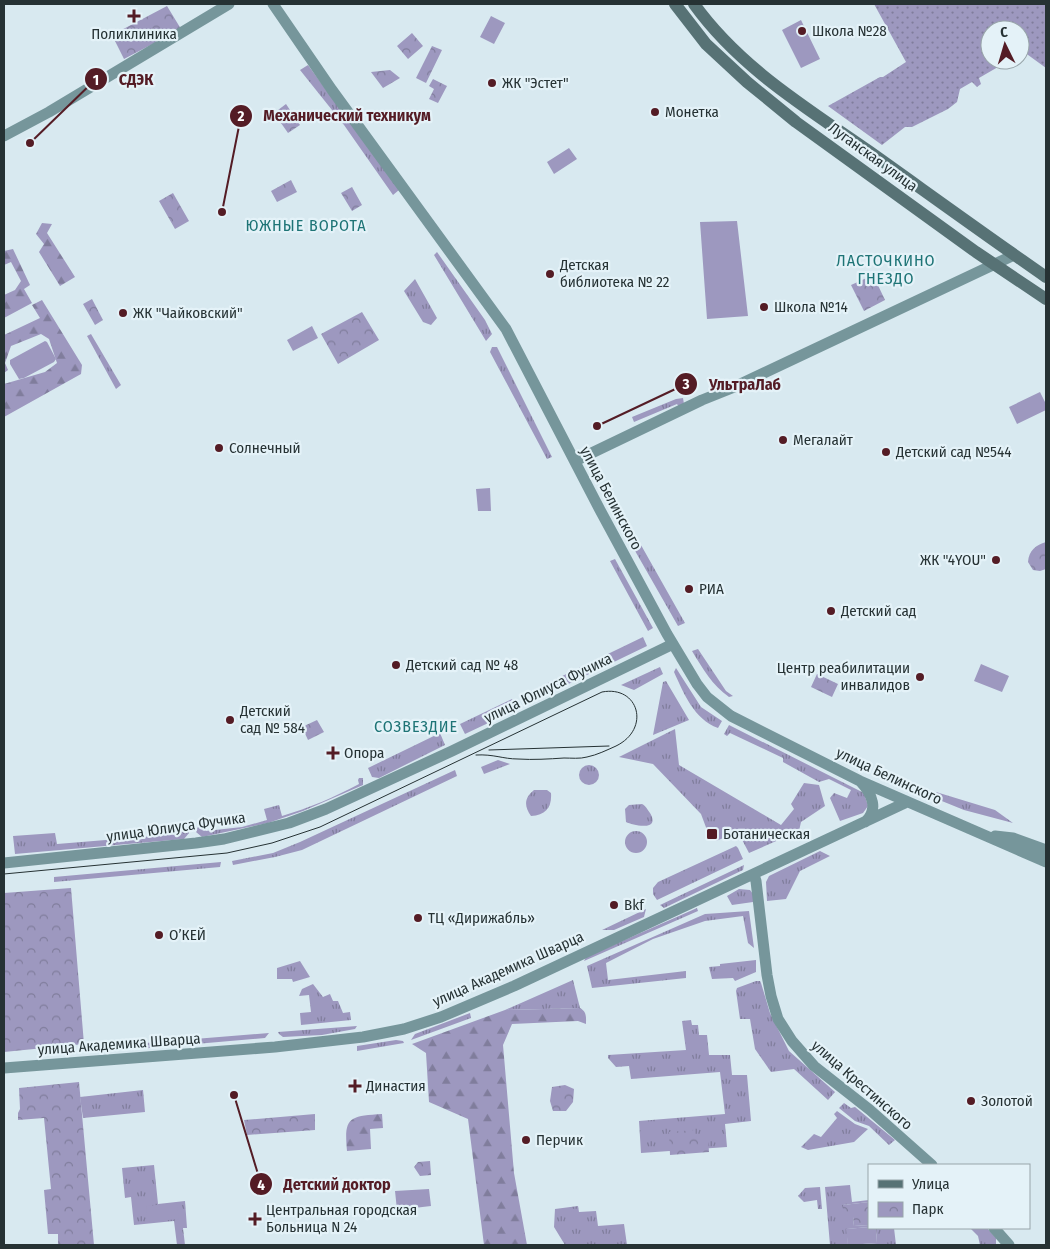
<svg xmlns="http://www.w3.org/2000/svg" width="1050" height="1249" viewBox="0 0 1050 1249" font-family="'Fira Sans Condensed',sans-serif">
  <defs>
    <pattern id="grass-tufts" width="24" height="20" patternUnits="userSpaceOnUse" patternTransform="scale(1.25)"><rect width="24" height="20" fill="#9d98bf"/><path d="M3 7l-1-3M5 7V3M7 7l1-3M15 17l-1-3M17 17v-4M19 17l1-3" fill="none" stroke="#807d9c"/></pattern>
    <pattern id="forest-firs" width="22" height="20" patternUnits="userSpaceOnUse" patternTransform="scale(1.25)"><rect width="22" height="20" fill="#9d98bf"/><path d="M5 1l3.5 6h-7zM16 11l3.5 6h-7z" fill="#807d9c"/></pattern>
    <pattern id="park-crowns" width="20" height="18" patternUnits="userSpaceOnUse" patternTransform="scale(1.25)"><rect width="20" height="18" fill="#9d98bf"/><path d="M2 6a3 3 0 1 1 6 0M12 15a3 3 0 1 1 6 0" fill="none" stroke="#807d9c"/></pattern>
    <pattern id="garden-dots" width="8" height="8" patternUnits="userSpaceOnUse" patternTransform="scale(1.25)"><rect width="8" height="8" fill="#9d98bf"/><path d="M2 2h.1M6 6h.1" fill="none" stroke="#807d9c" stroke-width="1.8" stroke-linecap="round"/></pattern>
  </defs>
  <rect width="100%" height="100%" fill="#d8e9f0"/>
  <path fill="url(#grass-tufts)" d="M308,65L399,190L393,195L344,125L300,70Z
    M437,252L485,320L492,334L486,341L434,255Z
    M415,279L437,318L431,325L423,322L404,291Z
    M91,334L121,385L116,389L87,336Z
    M492,347H497L552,457L547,459L490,352Z
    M683,398L684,404L679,407L677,404L634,422L632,417L676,399Z
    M637,538L685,623L678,626L630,542Z
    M615,559L653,628L648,631L610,561Z
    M643,637L647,646L529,703L525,694Z
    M698,649L726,691L733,696L729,697C712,685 703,669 692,651Z
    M660,667L663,674L634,690L621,685Z
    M676,668L701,707L722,721L718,728C694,719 684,694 674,672Z
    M666,681L689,720L653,735L663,682Z
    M512,699L517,708L516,710L465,734L460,724Z
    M729,725L864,793L868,806L863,813L840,821L830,798L834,793L847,798L851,790L829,779L819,782L783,762V758L730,733L727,736L724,734Z
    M675,729L679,765L781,825L794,809L791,804L804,783L819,785L825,806L801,822L799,831L749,853L738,832L716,841L710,838L701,814L653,764L619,757Z
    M440,733L445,745L379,778L372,777L368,768Z
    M498,760L510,764L484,774L481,767Z
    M579 775a10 10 0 1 1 20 0a10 10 0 1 1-20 0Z
    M455,770L457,776L302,850L275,857L233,865L232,861L273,853L300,842Z
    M359,778H363V785L303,811L268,823L202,837L196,832L197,828L200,826H203L206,831L242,827L267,820L264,809L279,805L282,816C309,808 335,797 359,784L358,780Z
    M534,790H547L551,793C552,807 546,815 531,816C524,806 524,798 534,790Z
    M936,792L995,810L1013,823L964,810L927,795Z
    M642,804C646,806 647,809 650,813C661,831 634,826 626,822L625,809L629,805Z
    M182,828L188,830L189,833L184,839L15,854L13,836L55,833L57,844L179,834Z
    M625 842a11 11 0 1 1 22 0a11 11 0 1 1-22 0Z
    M736,846L738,848L743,859L657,900L653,894V888L658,882Z
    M820,851L830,856L800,871L786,899L767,901L766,882L769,876Z
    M221,862L220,867L54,882V877Z
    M744,865L743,870L664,908L660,905Z
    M739,889L750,890L753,894V902L732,905L727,896Z
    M697,908L698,911L584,961L586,957Z
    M646,909L644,917L614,930H602Z
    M749,911L754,948L748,943L743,916L705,921L653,939L606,963L608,980L686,971V978L592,988L587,966L705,914Z
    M756,960V972L735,981L733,978L712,979L709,967L720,966V964Z
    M300,961L310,977L293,982L292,979H277V968Z
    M573,980L580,1008L505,1010Z
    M756,981H760L761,983L770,1013L789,1051L835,1092L828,1100L794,1069L771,1072L755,1049L750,1019H740L736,991L737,988Z
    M313,984L323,997L330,994L333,1001H338L343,1013L350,1012L351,1020L301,1025L300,1013L311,1012L309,995L299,996L302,989Z
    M470,1013L471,1018L411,1040L415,1034Z
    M691,1020L692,1025H698L699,1035H707L709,1055H730L732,1075H747L751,1121L725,1124L727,1147L641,1153L639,1121L725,1114L720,1072L631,1079L629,1066L616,1067L608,1058V1055L686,1050L682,1021Z
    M357,1026L355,1029L322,1035L283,1037L279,1034L278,1032Z
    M269,1033L265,1038L138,1049L133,1044Z
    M396,1040L403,1041L404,1043L357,1051V1046Z
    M143,1090L145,1112L83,1118L80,1097Z
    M844,1103L851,1108L855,1107L895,1140L889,1145L869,1126L855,1121L839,1108Z
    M837,1111L855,1124L868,1129L854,1142L808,1150L801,1147L814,1134L821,1137L837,1118L834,1114Z
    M154,1165L158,1204L185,1201L187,1228H183L185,1245H177L174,1221L134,1225L131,1197L125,1198L122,1168Z
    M850,1185L852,1202L869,1200V1202L843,1205L853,1217L854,1226L869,1225V1227L847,1229L848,1245H830L825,1187Z
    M820,1187L822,1209H818L817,1200L804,1202L798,1196L805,1188Z
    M578,1206L579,1212L596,1211L598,1226L624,1224L627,1245H565L554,1227L555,1209Z
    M876,1228H894L896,1245H851L877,1243Z
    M970,1228H987L996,1238V1245H980L978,1236Z"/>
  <path fill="url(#forest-firs)" d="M42,223L52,224L47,233L75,277L60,286L39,252L44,244L36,234Z
    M13,249L30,285L24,289L32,303L4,318V295L15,290L21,281L11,262L4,265V251Z
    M42,300L82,365L81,374L4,417V384L45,372L57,363L49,339L41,334L11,346L5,363L8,370L4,373V335L40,318L32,305Z
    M580,1008C587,1012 586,1017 586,1024L578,1021L512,1024L503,1045L514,1173L527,1245H484L468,1119L429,1102L426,1053L412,1044L505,1010Z
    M382,1114L383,1128L370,1129L371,1149L347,1151C344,1118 348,1116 382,1114Z"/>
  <path fill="url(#park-crowns)" d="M167,6L181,29L124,59L112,35Z
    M412,33L423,46L408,59L397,46Z
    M432,46L442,50L426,83L416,78Z
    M390,70L400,78L383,88L371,72Z
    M433,79L447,86L438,103L429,99L434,89L429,86Z
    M286,104L300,125L288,133L274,113Z
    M291,180L297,192L277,202L271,191Z
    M352,187L362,205L352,211L341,193Z
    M173,193L189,221L175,229L159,201Z
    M871,276L875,279L885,300L864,311L851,285Z
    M92,299L103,320L95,325L83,304Z
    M362,312L379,340L338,364L321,334Z
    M1046,542V569L1040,571L1033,570L1028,562C1029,550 1036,545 1046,542Z
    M817,674L838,684L832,697L811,687Z
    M317,720L324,732L308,740L302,727Z
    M71,888L84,1044L4,1052V893Z
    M79,1082L94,1245H58V1234H48L44,1190L51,1189L44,1118L18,1120V1113L20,1109L19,1088Z
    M565,1085L574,1089L573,1102L566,1111H553L550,1101L552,1087Z
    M315,1114V1130L247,1135L244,1120Z
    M695,1130V1139L708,1138L709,1152L670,1155L669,1132Z
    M430,1161L431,1175L420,1176L414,1167L418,1162Z
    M869,1202V1225L854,1226L853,1217L844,1218L843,1205Z"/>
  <path fill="url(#garden-dots)" d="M874,4H1046V68L1024,52L1020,54V30H990V60H1010L979,78L981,84L977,87L972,82L960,89L957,102L948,109L912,127H905L882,145L828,106L880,77H883L906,62Z"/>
  <path fill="#9d98bf" d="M491,16L505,23L494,44L480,37Z
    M801,20L820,59L801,68L782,30Z
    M569,148L577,159L554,174L547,162Z
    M737,221L748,316L707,319L700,222Z
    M312,326L318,338L293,351L287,340Z
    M45,341L47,342L56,359L54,362L24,378L19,379L10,364V360Z
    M1040,392L1046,404V410L1017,424L1009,407Z
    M490,488L491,511H478L476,489Z
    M981,664L1009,676L1002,692L974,681Z
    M429,1189L431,1206L397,1210L395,1191Z
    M177,1203L179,1219L147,1222L146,1206Z
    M869,1227L876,1228L877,1243L848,1245L846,1229Z"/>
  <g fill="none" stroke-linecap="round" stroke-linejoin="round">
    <path stroke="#76969b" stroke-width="11" d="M273,4L332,90L506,329L600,510L667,634L697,684L707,697L731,716L860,781L1046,862
      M4,136L49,112L229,4
      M575,461L702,400L732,388L1014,255
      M861,782C872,794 879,810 865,822
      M995,836L1013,838L1046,850
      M4,863L196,843L224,839L289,823L326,809L452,751L673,644
      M754,875L756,881L767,975L771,996L778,1019L792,1041L814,1066L870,1110L932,1165
      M4,1068L275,1047L363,1037L404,1029L441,1017L514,986L907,802
      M994,1228L1009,1245"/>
    <path stroke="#577275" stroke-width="12" d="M675,4L706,44L747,82L796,122L976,252L1046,299
      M694,4C740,68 807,108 870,152C929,194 987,236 1046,277"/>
    <path stroke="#263234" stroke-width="1" d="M489,750L609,746
      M4,874L227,853L272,843L320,827L602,692C639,685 651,729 616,746C607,750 597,755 587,757C580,759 571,758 564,758C549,759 533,760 518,759C503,759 494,754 476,755"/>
  </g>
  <g fill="#541c25" stroke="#e4f2f8" stroke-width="2">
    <path d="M131.5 8.5h5v5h5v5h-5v5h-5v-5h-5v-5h5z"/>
    <circle cx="802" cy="31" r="5"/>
    <circle cx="492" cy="83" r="5"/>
    <circle cx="655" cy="112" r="5"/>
    <circle cx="550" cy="274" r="5"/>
    <circle cx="764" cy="307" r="5"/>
    <circle cx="123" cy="313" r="5"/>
    <circle cx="783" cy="440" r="5"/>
    <circle cx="219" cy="448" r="5"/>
    <circle cx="886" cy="452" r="5"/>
    <circle cx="996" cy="560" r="5"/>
    <circle cx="689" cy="589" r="5"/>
    <circle cx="831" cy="611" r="5"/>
    <circle cx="396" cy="665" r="5"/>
    <circle cx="920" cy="677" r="5"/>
    <circle cx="230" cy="720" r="5"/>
    <path d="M330.5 745.5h5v5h5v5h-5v5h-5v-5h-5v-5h5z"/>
    <rect x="706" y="828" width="12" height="12" rx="2.5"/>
    <circle cx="614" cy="905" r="5"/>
    <circle cx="418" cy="918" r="5"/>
    <circle cx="159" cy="935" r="5"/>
    <path d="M352.5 1078.5h5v5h5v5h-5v5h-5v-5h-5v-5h5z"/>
    <circle cx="971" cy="1101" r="5"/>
    <circle cx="526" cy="1140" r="5"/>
    <path d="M252.5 1211.5h5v5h5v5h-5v5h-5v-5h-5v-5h5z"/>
  </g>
  <g text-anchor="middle" stroke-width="4.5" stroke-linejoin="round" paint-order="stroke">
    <g font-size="15" fill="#263234" stroke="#e4f2f8" text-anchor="start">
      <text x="812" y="36">Школа №28</text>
      <text x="134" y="39" text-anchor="middle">Поликлиника</text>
      <text x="502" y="88">ЖК "Эстет"</text>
      <text x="665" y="117">Монетка</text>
      <text x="560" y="270">Детская<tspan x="560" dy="17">библиотека № 22</tspan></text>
      <text x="774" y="312">Школа №14</text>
      <text x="133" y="318">ЖК "Чайковский"</text>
      <text x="793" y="445">Мегалайт</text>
      <text x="229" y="453">Солнечный</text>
      <text x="896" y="457">Детский сад №544</text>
      <text x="986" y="565" text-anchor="end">ЖК "4YOU"</text>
      <text x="699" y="594">РИА</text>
      <text x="841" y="616">Детский сад</text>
      <text x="406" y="670">Детский сад № 48</text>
      <text x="910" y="673" text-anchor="end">Центр реабилитации<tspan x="910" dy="17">инвалидов</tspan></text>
      <text x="240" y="716">Детский<tspan x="240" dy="17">сад № 584</tspan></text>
      <text x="344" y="758">Опора</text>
      <text x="723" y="839">Ботаническая</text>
      <text x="624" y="910">Bkf</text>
      <text x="428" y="923">ТЦ «Дирижабль»</text>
      <text x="169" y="940">О’КЕЙ</text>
      <text x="366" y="1091">Династия</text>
      <text x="981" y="1106">Золотой</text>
      <text x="536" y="1145">Перчик</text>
      <text x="266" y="1215">Центральная городская<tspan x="266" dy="17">Больница N 24</tspan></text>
    </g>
    <g font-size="15" fill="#263234" stroke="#e4f2f8">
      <text transform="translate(873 157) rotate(36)" y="5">Луганская улица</text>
      <text transform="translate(611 498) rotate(62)" y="5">улица Белинского</text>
      <text transform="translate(548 688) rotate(-26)" y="5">улица Юлиуса Фучика</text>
      <text transform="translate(889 776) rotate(25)" y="5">улица Белинского</text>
      <text transform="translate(176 827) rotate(-8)" y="5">улица Юлиуса Фучика</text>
      <text transform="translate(508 969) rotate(-24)" y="5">улица Академика Шварца</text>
      <text transform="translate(119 1044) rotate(-4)" y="5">улица Академика Шварца</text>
      <text transform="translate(862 1085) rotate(41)" y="5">улица Крестинского</text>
    </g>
    <g font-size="16" letter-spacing="1" fill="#1e7476" stroke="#e4f2f8">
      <text x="306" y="231">ЮЖНЫЕ ВОРОТА</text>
      <text x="886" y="266">ЛАСТОЧКИНО<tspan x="886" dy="18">ГНЕЗДО</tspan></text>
      <text x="416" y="732">СОЗВЕЗДИЕ</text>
    </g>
  </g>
  <path fill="none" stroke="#541c25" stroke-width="2" d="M30 143L96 79M222 212L241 116M597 426L686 384M234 1095L261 1184"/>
  <g fill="#541c25" stroke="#e4f2f8" stroke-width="2">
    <circle cx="30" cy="143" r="5"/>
    <circle cx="222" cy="212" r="5"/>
    <circle cx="597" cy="426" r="5"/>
    <circle cx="234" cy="1095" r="5"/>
    <circle cx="96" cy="79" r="12"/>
    <circle cx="241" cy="116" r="12"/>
    <circle cx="686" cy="384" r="12"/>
    <circle cx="261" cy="1184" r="12"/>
  </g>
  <g font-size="15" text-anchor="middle" font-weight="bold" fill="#fff">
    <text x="96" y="85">1</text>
    <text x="241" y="121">2</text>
    <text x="686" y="389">3</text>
    <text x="261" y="1190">4</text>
  </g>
  <g font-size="16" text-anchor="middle" font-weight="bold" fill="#541c25" stroke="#e4f2f8" stroke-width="4.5" stroke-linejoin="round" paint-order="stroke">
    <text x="136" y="85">СДЭК</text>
    <text x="347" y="121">Механический техникум</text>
    <text x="745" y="390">УльтраЛаб</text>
    <text x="337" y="1190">Детский доктор</text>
  </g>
  <rect width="1050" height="1249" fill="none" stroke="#263234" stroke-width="10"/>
  <rect x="868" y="1164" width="162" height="65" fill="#e4f2f8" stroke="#98a5aa"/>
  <rect x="878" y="1180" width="25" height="8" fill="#577275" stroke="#98a5aa"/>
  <text x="912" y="1189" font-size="15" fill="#263234">Улица</text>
  <rect x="878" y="1202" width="25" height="15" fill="url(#park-crowns)" stroke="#98a5aa"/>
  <text x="912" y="1214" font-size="15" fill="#263234">Парк</text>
  <g transform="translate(1005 45) rotate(355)"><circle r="24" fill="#e4f2f8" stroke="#98a5aa"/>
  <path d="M0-4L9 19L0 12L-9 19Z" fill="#541c25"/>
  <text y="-8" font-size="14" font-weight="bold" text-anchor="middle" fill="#263234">С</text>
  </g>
</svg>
